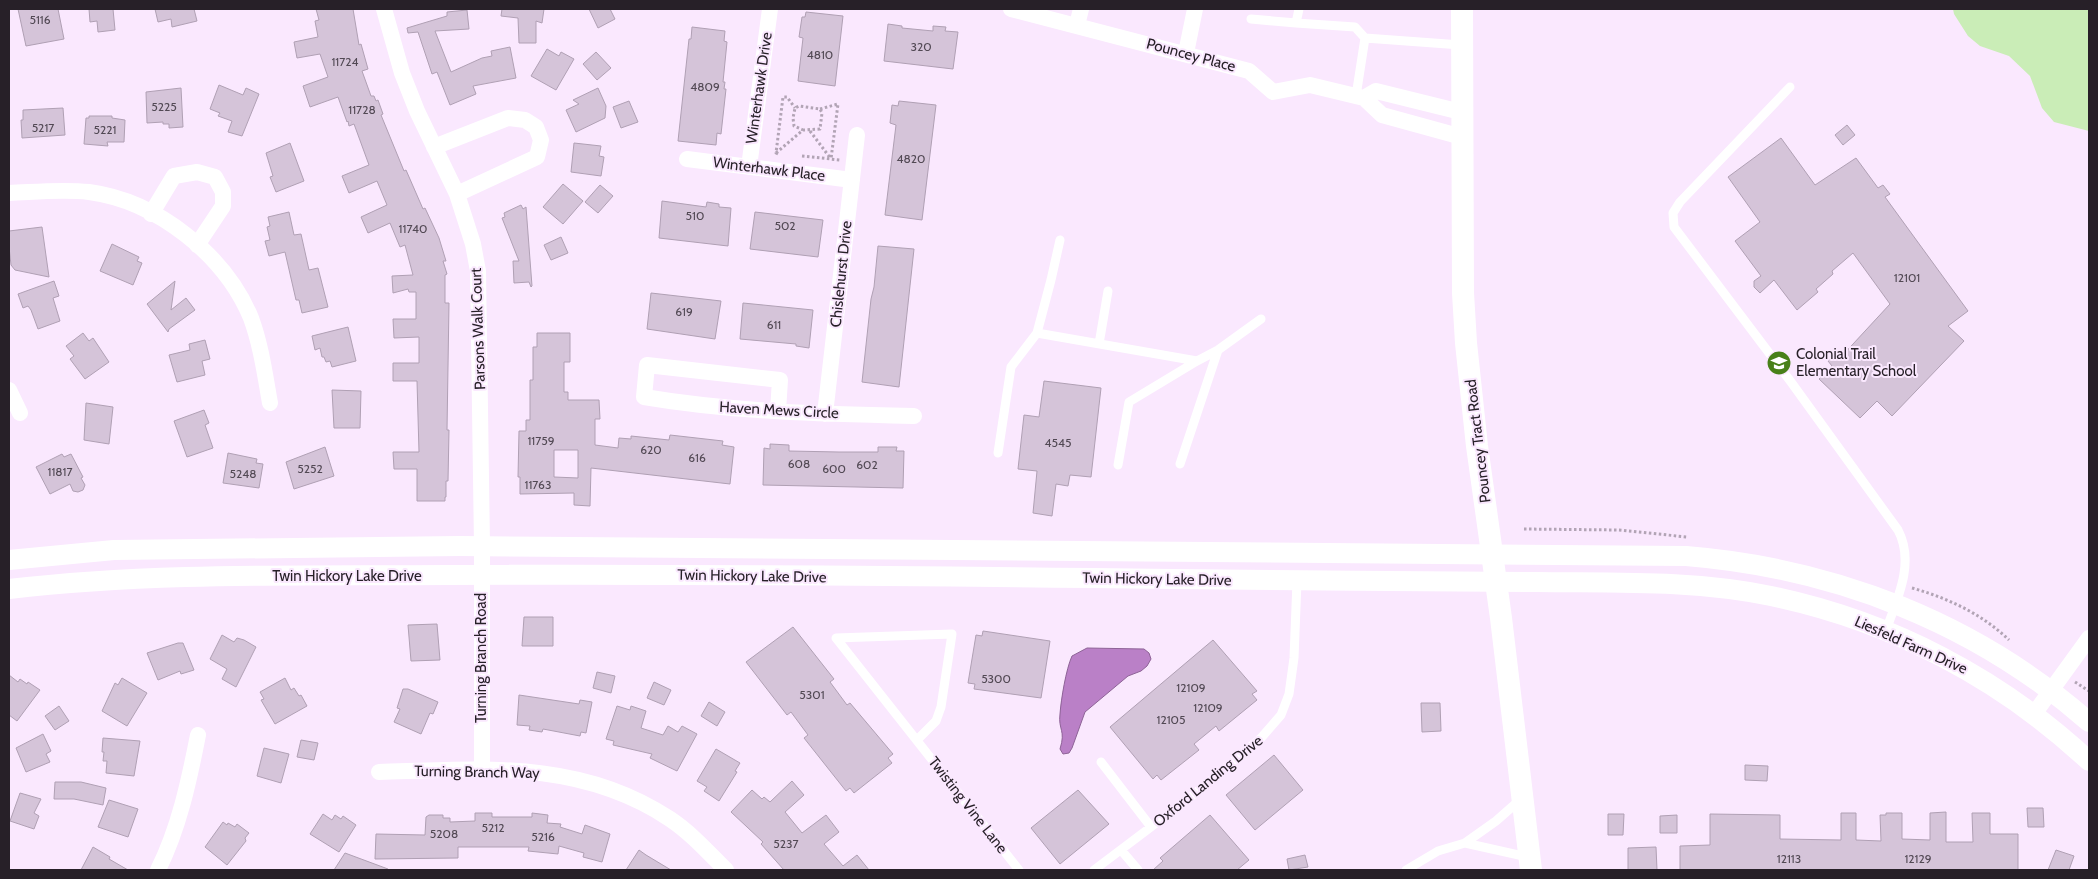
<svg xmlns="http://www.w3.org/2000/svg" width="2098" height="879" viewBox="0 0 2098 879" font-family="Cabin,sans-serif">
  <rect width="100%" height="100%" fill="#fae8fe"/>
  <path fill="#caedb7" d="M1953,9H2089V131L2054,122L2042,108L2030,76L2009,56L1980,46L1968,36L1954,14Z"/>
  <path fill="#ba80c7" stroke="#8e6397" d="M1087,648L1144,649L1149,653L1151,659L1147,666L1141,671L1128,676L1085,712L1072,748L1069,753L1063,754L1060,749C1066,730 1058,730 1060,714C1061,700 1066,669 1072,656Z"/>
  <path fill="#d5c4d9" stroke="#b0a0b4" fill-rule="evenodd" d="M18,9H58L64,39L26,46Z
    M89,9H113L115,30L98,32L97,21L90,22Z
    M155,9H194L197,21L172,27L171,19L158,22Z
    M316,9H353L359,45L361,44L368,69L362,71L371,96H374L376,101L378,100L383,114L381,115L404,171L406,170L423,209L425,208L439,238L446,261H443L447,274L445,275V303H449L447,430H449L448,481H446V497H445V501H417V469H394L393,452H419L417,381H393V363H419V337L394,338L393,319H416V292H409L408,289L393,293L392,276L413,275L405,245L400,247L390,223L368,233L361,217L387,205L377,181L349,193L342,176L369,165L354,124L349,126L348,121L347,122L338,97L310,107L303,86L328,77L320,54L297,58L294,42L318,37L315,21L319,20Z
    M502,9H544L542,23L536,21V43H519L518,18L501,16Z
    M589,9H610L615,19L598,28Z
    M467,10L469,29L435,31L451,72L482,58L492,56L491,51L510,47L516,78L473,86L476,94L450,105L437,72L432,74L418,32L408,33L407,28L447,16V12Z
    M806,12L843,16L835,86L798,81L803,38L799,37L802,17H805Z
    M888,24L902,26V28L933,31V26L946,27L945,31L958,32L953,69L884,61Z
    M692,27L725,31L724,41L727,42L723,82H725L724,89H726L721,134L717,133L716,145L678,141L689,39H691Z
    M547,49L559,56L561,52L574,59L556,90L531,76Z
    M596,52L611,68L597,80L583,64Z
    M219,85L243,95L246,88L259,94L242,136L228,132L232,121L218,116L220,113L210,109Z
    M181,88L183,127L169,128V124H163V122L147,123L146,92Z
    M598,88L606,106L605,118L576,132L566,110L579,104L573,100Z
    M629,101L638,122L621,128L613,107Z
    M899,101L936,105L922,220L885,215L896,125L890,123L892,105L898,106Z
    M63,108L65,135L22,138L21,120H23V110Z
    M89,116H112V118L125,120L124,142H107L108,146L84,144L86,118H89Z
    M1847,125L1855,135L1843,145L1835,135Z
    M1781,138L1815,185L1856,158L1878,188L1883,185L1890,194L1885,197L1968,311L1948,326L1964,341L1892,416L1877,401L1860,418L1819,379L1832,366L1828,361L1836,353L1841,357L1890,304L1853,253L1832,271L1833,274L1816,289L1818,292L1797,310L1774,280L1760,293L1754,287V281L1761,276L1735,241L1760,222L1728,177Z
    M290,143L304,181L276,192L270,177L273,176L266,153Z
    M574,143L601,146L599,156L604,157L601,176L571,172Z
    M563,184L583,201L563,224L543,207Z
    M600,185L613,196L598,213L585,202Z
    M662,201L706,207L707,202L719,204V207L731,208L728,246L659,238Z
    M521,205L523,209L526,207L532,286L531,287L529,282L514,283L513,261H519L502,218L505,217L504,213Z
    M289,212L294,235L301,234L309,270L318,268L328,307L302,313L299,300H296L285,252L269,256L265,241L270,240L267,227L270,226L268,217Z
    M755,212L823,220L818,257L750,249Z
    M42,227L49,277L15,270L11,265L9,247V231Z
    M561,237L568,253L551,260L544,245Z
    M112,244L139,257L137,261L142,263L133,285L100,271Z
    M878,246L914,249L899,387L862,382L871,299L874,287Z
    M54,281L59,296L53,298L60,321L38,329L31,310L28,306L23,308L18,294Z
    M175,281L171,310L186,298L195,310L169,329L168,332L147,304Z
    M651,293L721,301L715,339L647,329Z
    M743,303L813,310L809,348L796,346V344L740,339Z
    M348,327L356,361L332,367L330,361L326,362L324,357H322L320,348L315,350L312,336Z
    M83,333L89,341L93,338L109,362L85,379L70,359L74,356L66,346Z
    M537,333H570V362H564V392H568V400H599L600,419H595V445L618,448L619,438L631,439V436L669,440L670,435L723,441L722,445L734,447L730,484L591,468L590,506L574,505V493L520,494V477H518L519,431H526V420H530V380H533V347H537ZM554,450H578V478L554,477Z
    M205,340L210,359L202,361L205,375L177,382L169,355L190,350L189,344Z
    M1044,381L1101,388L1091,477L1070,475L1068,486L1056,484L1052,516L1033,513L1037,471L1018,469L1024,415L1039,417Z
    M332,390L361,391L360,428H334Z
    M86,403L113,407L109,444L84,440Z
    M204,410L209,423L205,425L213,448L187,457L174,421Z
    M770,444L789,445V451L839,452H878V447H897L896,451H904L903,488L763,485L764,448L770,449Z
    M325,447L334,476L294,489L286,462Z
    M228,453L257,459L256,463L263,464L259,488L223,483Z
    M62,454L64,457L71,454L83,477L81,478L85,485L83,490L78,492L73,491L70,484L50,494L36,467Z
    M524,617H553V646H522Z
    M437,624L440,660L411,661L408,625Z
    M793,627L834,679L830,682L847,705L850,703L893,754L888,758L892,763L854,793L850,788L846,791L804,738L808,735L791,712L787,715L746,662Z
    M983,631L1050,641L1041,698L974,689L975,684L968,683L976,635L982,636Z
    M222,635L234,642L237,638L244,640L256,647L236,687L222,679L227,669L210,659Z
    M1213,640L1257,691L1252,694L1257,700L1219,731L1216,726L1194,744L1199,750L1161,780L1157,775L1153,779L1110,727Z
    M178,643H183L194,670L181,674L180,671L158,680L147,653Z
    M597,672L615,676L611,693L593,688Z
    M9,675L18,682L20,679L27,684L28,682L40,690L17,721L9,715Z
    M122,678L147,693L127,726L102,711L115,683L118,685Z
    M285,678L291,690L294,688L299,696L301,695L307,706L275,724L261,700L264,699L260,692Z
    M654,682L671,690L664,705L647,698Z
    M403,689H408L438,702L433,714L430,713L421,734L394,722L400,709L397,708Z
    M519,695L579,704L580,700L592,702L586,733L581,732L580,736L543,729L542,732L529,730L530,726L517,725Z
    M709,702L725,712L717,726L701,716Z
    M1421,703H1440L1441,731L1422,732Z
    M59,706L69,721L55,730L45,716Z
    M617,706L630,710L631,706L646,711L641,728L663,735L668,726L678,732L682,726L697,734L677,771L650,758L652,754L613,745L614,741L606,739Z
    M43,734L51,751L46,754L50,762L26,772L16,748Z
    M103,738L140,741L134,776L106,773L107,761H103L104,752H102Z
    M301,740L318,743L314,760L297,757Z
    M264,748L289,754L281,783L257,776Z
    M716,749L740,763L735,771L737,772L719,801L704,791L707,787L697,781Z
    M1274,755L1303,790L1255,830L1226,795Z
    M1745,765L1768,766L1767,781L1745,780Z
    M792,781L804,795L785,812L802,833L826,815L839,832L824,844L843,866L857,855L869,870H784L761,844L763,842L731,812L752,790L762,799L764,797L770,802Z
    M55,782H81L106,788L103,805L74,799H54Z
    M1078,790L1109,824L1060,864L1031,828Z
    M20,793L41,799L34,813L39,816L34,829L10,821Z
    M109,800L138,809L128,837L98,827Z
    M2027,808H2043L2044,827H2028Z
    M1946,812V842H1973L1972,813H1990V834H2018V870H1680V846L1710,845V814L1780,815V839L1841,840V813H1856V840L1881,841L1880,815H1886V813H1902V839L1930,840V813Z
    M475,813H492V817H532V813L548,815L547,823L561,824L560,827L582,834L585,825L610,834L602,862L583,857L584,853L559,846L558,854L528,851L529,847H458V858L375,859L376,834L425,835L426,817L429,815H443V818H450V822L475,821Z
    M323,814L332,820L335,815L341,819L343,816L356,825L339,852L310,834Z
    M1608,814H1624L1623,835H1608Z
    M1210,815L1249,860L1237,870H1153L1163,861L1160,858Z
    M1677,815V833H1660V816Z
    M223,822L227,825L228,823L235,827L237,824L249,833L245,838L246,841L227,865L205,847Z
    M93,847L110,857L109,859L128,870H81Z
    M1656,847L1657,870H1628V848Z
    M639,850L646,855L671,870H626Z
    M2056,850L2074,856L2069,870H2048Z
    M345,853L388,869V870H334Z
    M1305,855L1308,867L1289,870L1287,859Z"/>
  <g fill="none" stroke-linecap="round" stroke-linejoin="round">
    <path stroke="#b2a4b5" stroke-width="3" stroke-dasharray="2.5 2.5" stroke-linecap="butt" d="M820,109L838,104L831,159
      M810,131L831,159
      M776,153L803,130L820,129L822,113L820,109L799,106L795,108L793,118L794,126L803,130
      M778,154L776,153L783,97H787L795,108
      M802,156L840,160
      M1524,529L1619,530L1687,537
      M1912,588C1948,598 1982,614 2009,640
      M2075,682L2089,691"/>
    <path stroke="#fff" stroke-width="9" d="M1299,9L1296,23L1355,27L1365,38
      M1251,19L1296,23
      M1790,87L1680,202L1673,213L1674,227L1791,382L1898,530C1915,562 1898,598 1886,630
      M1356,96L1365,38L1461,45
      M1037,333L1197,361L1218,350L1261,319
      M1099,344L1108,291
      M998,453L1011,367L1037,333L1051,280L1060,240
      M1180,464L1218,350
      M1118,465L1129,402L1197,361
      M917,740L936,721L941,707L952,634L836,638L1019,870
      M1101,762L1151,827
      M1465,843L1528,857
      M1121,850L1138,870
      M1094,870L1192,796L1261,738L1281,715L1289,694L1294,658L1297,581
      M1406,870L1438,851L1465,843L1496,821L1521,799"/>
    <path stroke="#fff" stroke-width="16" d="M384,9L402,73L417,111L457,194L473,244L478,271L482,546V771
      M1011,9L1249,71L1273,92L1310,85L1364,98
      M1077,25L1081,9
      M1186,53L1195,9
      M1461,112L1376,91L1364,98L1382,115L1462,137
      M434,147L508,118L525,120L536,127L541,140L537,157L457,194
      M687,159L852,180
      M749,167L770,9
      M9,193C35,192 62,189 89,192C157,201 225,255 251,318C261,345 265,375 270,403
      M151,214L174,176L197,172L215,177L223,192V206L197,245
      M9,390L20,413
      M778,411L780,380L647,365L644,397C733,412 824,414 914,416
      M825,414L857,135
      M2034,714L2089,638
      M379,772C481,769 580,759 670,819C691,833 708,852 726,870
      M158,870C179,828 189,781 198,735"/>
    <path stroke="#fff" stroke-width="20" d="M9,560L114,550L460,546L1686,556C1835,568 1976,623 2089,722
      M9,589C154,572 301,576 446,575C689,574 931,576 1173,579C1294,581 1416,581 1537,582C1615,583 1694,580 1771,596C1891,621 2000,678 2089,761"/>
    <path stroke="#fff" stroke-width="22" d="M1462,9L1463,293L1466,343L1477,446L1501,618L1531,870"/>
  </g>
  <defs>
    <symbol id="school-disc" viewBox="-11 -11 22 22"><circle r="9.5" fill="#488019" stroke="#fae8fe"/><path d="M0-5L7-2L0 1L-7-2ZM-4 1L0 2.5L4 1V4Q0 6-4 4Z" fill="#fff"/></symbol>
  </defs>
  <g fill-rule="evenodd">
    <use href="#school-disc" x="1765" y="349" width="28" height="28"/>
  </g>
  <g text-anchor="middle" stroke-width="4" stroke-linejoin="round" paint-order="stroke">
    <g font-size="12" fill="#524954">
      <text x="40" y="24">5116</text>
      <text x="921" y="51">320</text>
      <text x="820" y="59">4810</text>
      <text x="345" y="66">11724</text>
      <text x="705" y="91">4809</text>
      <text x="164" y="111">5225</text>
      <text x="362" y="114">11728</text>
      <text x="43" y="132">5217</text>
      <text x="105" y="134">5221</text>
      <text x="911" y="163">4820</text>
      <text x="695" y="220">510</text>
      <text x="785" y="230">502</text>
      <text x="413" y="233">11740</text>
      <text x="1907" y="282">12101</text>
      <text x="684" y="316">619</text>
      <text x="774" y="329">611</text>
      <text x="541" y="445">11759</text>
      <text x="1058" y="447">4545</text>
      <text x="651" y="454">620</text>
      <text x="697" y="462">616</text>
      <text x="799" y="468">608</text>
      <text x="867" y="469">602</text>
      <text x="310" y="473">5252</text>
      <text x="834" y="473">600</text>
      <text x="60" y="476">11817</text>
      <text x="243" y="478">5248</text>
      <text x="538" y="489">11763</text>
      <text x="996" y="683">5300</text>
      <text x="1191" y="692">12109</text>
      <text x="812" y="699">5301</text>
      <text x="1208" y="712">12109</text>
      <text x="1171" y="724">12105</text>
      <text x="493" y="832">5212</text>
      <text x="444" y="838">5208</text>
      <text x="543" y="841">5216</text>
      <text x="786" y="848">5237</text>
      <text x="1789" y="863">12113</text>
      <text x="1918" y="863">12129</text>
    </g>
    <g font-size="15" fill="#272028" stroke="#fae8fe">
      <text transform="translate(1191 55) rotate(15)" y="5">Pouncey Place</text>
      <text transform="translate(759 88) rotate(-82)" y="5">Winterhawk Drive</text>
      <text transform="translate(769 169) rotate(7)" y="5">Winterhawk Place</text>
      <text transform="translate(841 274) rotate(-84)" y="5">Chislehurst Drive</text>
      <text transform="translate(478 329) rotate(-92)" y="5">Parsons Walk Court</text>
      <text transform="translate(779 410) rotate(3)" y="5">Haven Mews Circle</text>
      <text transform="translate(1478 441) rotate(-97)" y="5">Pouncey Tract Road</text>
      <text x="347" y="581">Twin Hickory Lake Drive</text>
      <text transform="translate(752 576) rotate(1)" y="5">Twin Hickory Lake Drive</text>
      <text transform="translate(1157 579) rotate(1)" y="5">Twin Hickory Lake Drive</text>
      <text transform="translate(1911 645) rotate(24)" y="5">Liesfeld Farm Drive</text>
      <text transform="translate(481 658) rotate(-90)" y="5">Turning Branch Road</text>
      <text transform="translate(477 772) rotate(1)" y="5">Turning Branch Way</text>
      <text transform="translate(1208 781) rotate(-39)" y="5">Oxford Landing Drive</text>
      <text transform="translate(968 805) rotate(52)" y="5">Twisting Vine Lane</text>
    </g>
    <g font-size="15" fill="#272028" stroke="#fae8fe" text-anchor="start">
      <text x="1796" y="359">Colonial Trail<tspan x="1796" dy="17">Elementary School</tspan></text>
    </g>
  </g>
  <rect width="2098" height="879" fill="none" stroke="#272028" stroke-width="20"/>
</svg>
